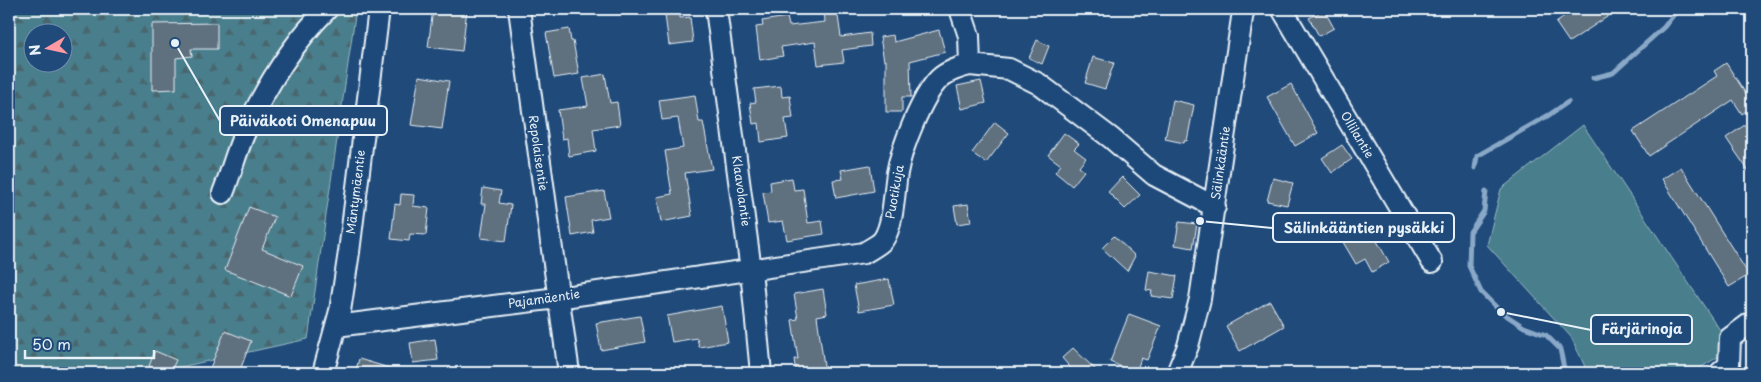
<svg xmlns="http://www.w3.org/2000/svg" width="1761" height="382" viewBox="0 0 1761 382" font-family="'Playpen Sans',sans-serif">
  <defs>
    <pattern id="forest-firs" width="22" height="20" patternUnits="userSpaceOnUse" patternTransform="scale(1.25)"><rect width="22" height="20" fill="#4a7e8c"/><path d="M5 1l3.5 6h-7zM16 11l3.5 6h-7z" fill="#48666e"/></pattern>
  </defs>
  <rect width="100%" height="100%" fill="#1f4a7a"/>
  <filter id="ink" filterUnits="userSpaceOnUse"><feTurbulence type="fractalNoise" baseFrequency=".02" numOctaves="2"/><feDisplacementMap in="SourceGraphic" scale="10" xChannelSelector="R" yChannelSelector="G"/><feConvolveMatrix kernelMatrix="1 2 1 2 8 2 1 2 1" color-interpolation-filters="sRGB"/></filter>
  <g filter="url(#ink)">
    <path fill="#4a7e8c" stroke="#99b8c2" d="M1583,125L1732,348L1692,373H1588L1571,337L1487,245L1501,189Z"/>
    <path fill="url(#forest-firs)" stroke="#99b8c2" fill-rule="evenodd" d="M9,9H356L308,339L176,368L172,373H9ZM32,32H62V62H32Z"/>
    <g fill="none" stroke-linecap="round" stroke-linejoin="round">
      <path stroke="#8aa8c7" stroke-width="5" d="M1593,78L1613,73L1664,27L1678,9
        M1475,168L1477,156L1549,115L1568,102
        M1486,191L1484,211L1470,232L1469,266L1481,292L1501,312L1524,327L1546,335L1560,349L1565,373"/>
    </g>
    <path fill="#5f6f7f" stroke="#e8f1f8" d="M433,9H467L462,51L428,47Z
      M824,9H837L841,37L870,33L871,46L842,50L844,62L818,65L815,42L781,47L783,56L760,60L756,27L763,26L762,21L787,17L789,26L825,22Z
      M1557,9H1619L1569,42L1556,23L1563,18Z
      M1324,10L1334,28L1319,36L1309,18Z
      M680,13V18L690,17L693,42L669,45L665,15Z
      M217,23V49H191L192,56L176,58V89L152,90V24Z
      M569,29L571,41H573L579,74L554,78L546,33Z
      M939,30L945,52L910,61L911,97H902V112H886V60L884,61L880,37L893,35L894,42Z
      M1037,40L1049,46L1042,64L1029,58Z
      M1093,57L1114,63L1105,89L1085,83Z
      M1726,63L1752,103V107L1742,114L1733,100L1649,156L1633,131L1717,76L1714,71Z
      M605,74L610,103L617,102L620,125L593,129L596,151L569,156L567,138L562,139L558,110L588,106L583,78Z
      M419,76L449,81L442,129L411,125Z
      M981,81L986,103L962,109L957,86Z
      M1291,84L1318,133L1295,146L1267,97Z
      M781,86L782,97L790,96L793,118L785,119L788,138L761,142L759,123L753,124L750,103L756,102L754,89Z
      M695,95L699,122H703L712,169L685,173L692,216L661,222L657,197L672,194L665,151L683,148L678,118L662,120L659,100Z
      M1173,100L1194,105L1187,141L1185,140L1184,143L1165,139Z
      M1752,120V176L1726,138Z
      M995,122L1009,133L986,163L972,153Z
      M1064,133L1079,144L1074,149L1086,158L1079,167L1084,171L1072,186L1055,172L1061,165L1048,155Z
      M1342,145L1352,159L1332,173L1322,158Z
      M870,165L874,191L836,198L833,180L843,179L841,170Z
      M1681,167L1749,275L1729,287L1662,179Z
      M1122,177L1140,195L1125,209L1108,192Z
      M792,178L794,190L803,189L808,223L822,221L824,234L787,240L783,221L768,223L763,192L771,191L770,182Z
      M1273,178L1293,183L1287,205L1267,201Z
      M483,188L501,191L499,203L511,205L506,241L481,238L486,204H481Z
      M604,191L609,217L591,220L593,232L572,236L566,197Z
      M401,194L414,195L413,206L429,208L426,235L410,234L409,241L391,239L395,204L400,205Z
      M968,204L971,222L957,224L954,206Z
      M249,207L275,217L262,249L303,266L291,296L225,270Z
      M1179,222L1197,224L1193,248L1175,245Z
      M1366,222L1389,262L1372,272L1365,259L1356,264L1340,237Z
      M1114,236L1135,256L1127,271L1102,248Z
      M1149,271L1177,276L1173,299L1151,296L1152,291L1146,290Z
      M889,279L894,305L859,311L854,285Z
      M823,289L827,314L817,316L825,373H796L794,359H798L792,320L798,319L794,294Z
      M1270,301L1284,326L1240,351L1226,326Z
      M722,306L728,342L699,347L697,338L672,342L667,316Z
      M1129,314L1161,326L1147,360L1141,358L1136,373L1110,362Z
      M640,316L645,342L601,350L596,323Z
      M225,331L251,341L239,373H208Z
      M435,339L438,360L413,363L410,343Z
      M1073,348L1099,373H1075L1062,358Z
      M155,351L176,360L170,373H166L149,366Z
      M359,359L396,370V373H355Z"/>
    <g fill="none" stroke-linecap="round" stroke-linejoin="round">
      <defs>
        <path id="minor" d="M519,9L569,373
          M716,9L751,270L761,373
          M1282,9L1432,262
          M970,65L1009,69L1039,84L1111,138L1154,175L1215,207
          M223,193C231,173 236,152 245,132C265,88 293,43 327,9
          M336,326L557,298L864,253C870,249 879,245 883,240C894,224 894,192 897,173C901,149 922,96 939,79C946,72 960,67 970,65L969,36L960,9
          M323,373L340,311L349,252L379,9
          M1177,373L1188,346L1200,299L1242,18L1244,9
          M1720,373L1729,365L1730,338L1752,322"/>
      </defs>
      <use href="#minor" stroke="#e8f1f8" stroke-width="24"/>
      <use href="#minor" stroke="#1f4a7a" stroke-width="20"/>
    </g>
  </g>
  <g text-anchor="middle" stroke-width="4" stroke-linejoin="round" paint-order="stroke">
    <g font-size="12" fill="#e8f1f8" stroke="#1f4a7a">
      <text transform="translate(1357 135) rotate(59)" y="4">Ollilantie</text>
      <text transform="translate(538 153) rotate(82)" y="4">Repolaisentie</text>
      <text transform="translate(1221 163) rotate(-82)" y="4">Sälinkääntie</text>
      <text transform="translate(741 191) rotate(82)" y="4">Klaavolantie</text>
      <text transform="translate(356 192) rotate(-83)" y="4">Mäntymäentie</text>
      <text transform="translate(895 192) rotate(-80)" y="4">Puotikuja</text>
      <text transform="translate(544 299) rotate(-8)" y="4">Pajamäentie</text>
    </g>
  </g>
  <path fill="none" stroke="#e8f1f8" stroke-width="2" d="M175 43L220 121M1200 221L1273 228M1501 312L1591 330"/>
  <g fill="#e8f1f8" stroke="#1f4a7a" stroke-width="2">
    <circle cx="175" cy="43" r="5"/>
    <circle cx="1200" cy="221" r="5"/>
    <circle cx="1501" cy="312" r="5"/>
  </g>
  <g fill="#1f4a7a" stroke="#e8f1f8" stroke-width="2">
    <rect x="220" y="106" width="167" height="29" rx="5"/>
    <rect x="1273" y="213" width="181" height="29" rx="5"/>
    <rect x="1591" y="315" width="101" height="29" rx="5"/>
  </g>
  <g font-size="14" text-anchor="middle" font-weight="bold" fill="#e8f1f8">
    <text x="303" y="126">Päiväkoti Omenapuu</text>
    <text x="1364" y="233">Sälinkääntien pysäkki</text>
    <text x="1642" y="334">Färjärinoja</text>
  </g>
  <rect width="1761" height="382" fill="none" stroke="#1f4a7a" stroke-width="30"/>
  <rect x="15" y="15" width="1731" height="352" fill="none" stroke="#e8f1f8" stroke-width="2" filter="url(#ink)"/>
  <g transform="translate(48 48) rotate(261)"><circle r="24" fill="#1f4a7a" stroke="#6f8dac"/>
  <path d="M0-4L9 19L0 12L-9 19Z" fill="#ff9aa2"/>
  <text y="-8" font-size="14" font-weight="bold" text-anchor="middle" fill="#e8f1f8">N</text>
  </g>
  <path d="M25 350v8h129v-8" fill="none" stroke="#e8f1f8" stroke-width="2.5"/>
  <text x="32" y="350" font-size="15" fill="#e8f1f8" stroke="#1f4a7a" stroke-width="4" paint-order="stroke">50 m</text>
</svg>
